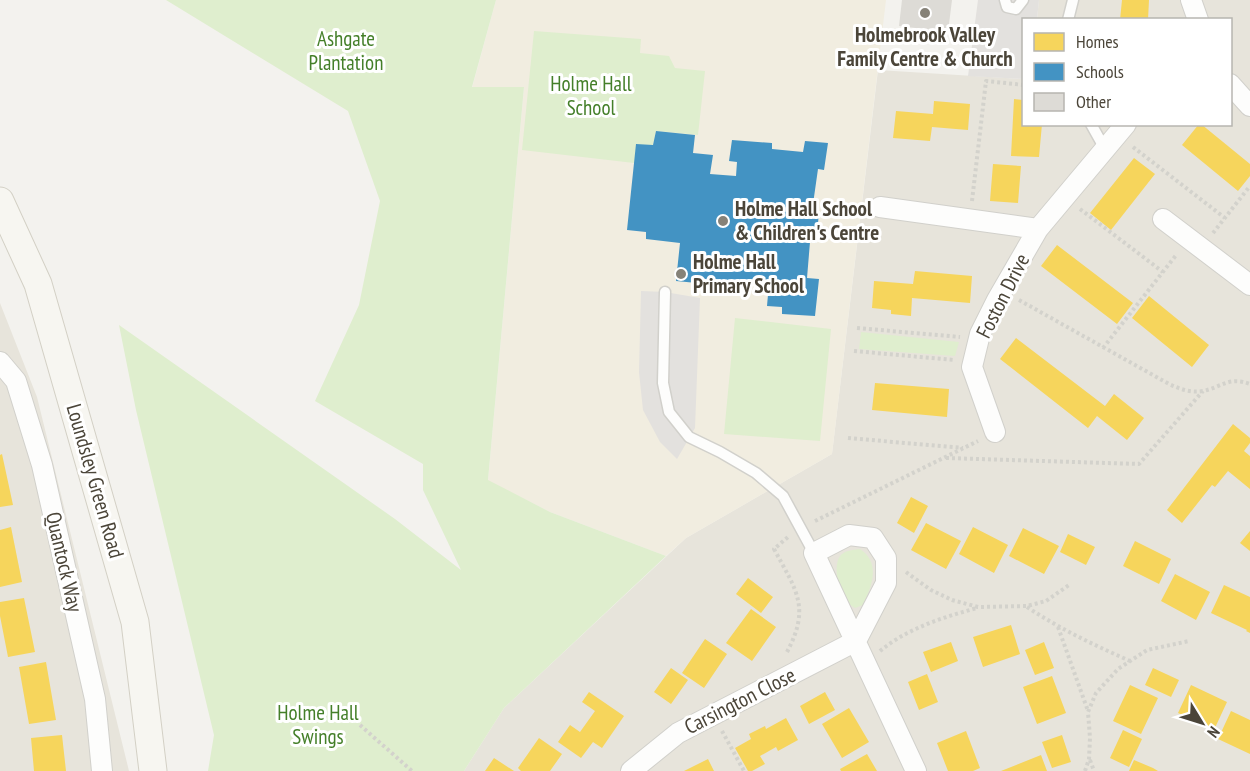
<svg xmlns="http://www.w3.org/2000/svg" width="1250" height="771" viewBox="0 0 1250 771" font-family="'PT Sans Narrow',sans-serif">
  <rect width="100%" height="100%" fill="#f3f2ee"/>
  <path fill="#e7e4db" d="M1039,0H1250V771H464L504,708L686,538L832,454L878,70L1023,79L1024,124H1230V20L1037,19Z
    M0,303L37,397L129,771H0Z"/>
  <path fill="#f1ede0" d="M496,0H886L832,454L686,538L666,556L550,512L488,481L524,88H472Z"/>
  <path fill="#dfeece" d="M166,0H496L472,87H524L488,480L550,512L666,556L504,708L464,771H208L214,735L136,410L119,325L395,519L461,570L423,490V464L315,401L359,305L380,201L348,111Z
    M534,31L641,39L640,53L669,56L675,68L705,71L698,135L656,131L653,145L634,163L522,150Z
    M735,318L831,329L820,441L724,434Z
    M861,332L959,342L955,356L859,349Z
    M860,549C881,563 872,586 863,605L855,608C853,606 849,605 847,603C839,594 831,563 842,554C847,550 853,550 860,549Z"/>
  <path fill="#e3e1de" d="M978,0H1039L1037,19L1024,20L1023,79L968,76Z
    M641,291L665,292L700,298L695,428L677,459L660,442L643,410L639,372Z"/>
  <path fill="#f6d55c" d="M1122,0H1149L1148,20H1120Z
    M1014,99L1023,100V124H1042L1039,157L1011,156Z
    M934,101L970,104L968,130L932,127L930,141L893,138L896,111L933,114Z
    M1199,124H1201L1250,164V176L1238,191L1182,145Z
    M1134,158L1155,174L1111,230L1090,213Z
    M993,164L1021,166L1018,203L990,201Z
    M1057,245L1133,303L1117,324L1041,266Z
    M915,271L972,276L970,303L912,298L911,316L891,314V310L872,308L874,281L913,284Z
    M1149,296L1209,345L1192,367L1132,318Z
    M1016,338L1105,406L1114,394L1144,418L1127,440L1097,416L1088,428L1000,359Z
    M875,383L949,389L947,417L872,410Z
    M1233,424L1250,438V443L1244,451L1250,456V489L1228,471L1215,487L1212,485L1182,523L1167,510Z
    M2,454L13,505L0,507V455Z
    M911,497L928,506L914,533L897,523Z
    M926,523L961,541L946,569L911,550Z
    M11,527L22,582L0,587V530Z
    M973,527L1008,545L994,573L959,554Z
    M1023,528L1059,546L1044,574L1009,556Z
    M1250,531V551L1240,543Z
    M1068,534L1095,547L1086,565L1060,552Z
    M1135,541L1171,559L1159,584L1123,566Z
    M1175,574L1210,592L1196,620L1161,601Z
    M748,578L773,597L761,613L736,594Z
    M1224,585L1250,597V633L1246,631L1247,630L1211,613Z
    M24,598L35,652L8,657L0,616V602Z
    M751,609L776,627L752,661L726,643Z
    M1011,625L1020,654L983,667L973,637Z
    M705,639L727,654L704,688L682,673Z
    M951,642L958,661L931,672L923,652Z
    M1044,642L1054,668L1035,675L1025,650Z
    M46,662L56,720L29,724L19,667Z
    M671,668L688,680L671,704L654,692Z
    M1153,668L1179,680L1171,697L1145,685Z
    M927,674L938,702L919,710L908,682Z
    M1052,676L1066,713L1037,724L1023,687Z
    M1130,685L1158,698L1141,734L1113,721Z
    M1191,685L1227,702L1214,730L1178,713Z
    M589,692L624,716L602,748L593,742L581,758L558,742L570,725L580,732L595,711L582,702Z
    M825,692L835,710L809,724L800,706Z
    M849,708L869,742L842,758L822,724Z
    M1231,711L1250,720V754L1218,739Z
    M786,718L798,740L778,751L776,747L760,756L765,764L752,771H748L735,748L751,739L749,734L765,726L766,729Z
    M1123,730L1142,739L1129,767L1110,758Z
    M966,731L980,768L973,771H948L937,743Z
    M62,735L66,771H34L31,738Z
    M1062,735L1071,762L1052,768L1042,742Z
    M539,738L562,754L550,771H521L518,768Z
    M867,754L877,771H841L840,769Z
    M1041,755L1047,771H1001Z
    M494,758L514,771H485Z
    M708,759L714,771H684Z
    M1134,760L1153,768L1158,771H1129Z"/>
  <path fill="#4393c3" d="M656,131L695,135L693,153L713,155L710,174L736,176L737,162L729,161L732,140L772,143V149L803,152L805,141L828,143L824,170L818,169L812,211L819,213L816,243L810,242L807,278L819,279L815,316L782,314V307L767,306L769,283L749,281V288L676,281L680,243L646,239V232L627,230L636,144L653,145Z"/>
  <path fill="#dddbd6" d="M902,0H952L948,32L899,26Z"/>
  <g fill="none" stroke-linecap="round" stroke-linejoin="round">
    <defs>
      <path id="lane" d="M1005,0L1007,7L1016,9L1023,0
        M1068,20L1073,0
        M1091,124L1105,149
        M665,292L663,383L669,412L689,437L720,452L756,473L783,496L814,553"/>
      <path id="street" d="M1191,0L1198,20
        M1230,84L1250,106
        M880,207L1038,229
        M1163,219L1250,285
        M0,362L16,381L42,465L95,699L102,771
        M995,432L972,367L980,334L997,300L1038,229L1126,124
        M856,641L886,583V558L873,538L849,535L814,553L916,771
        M631,771L678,733L856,641"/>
      <path id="secondary" d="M0,201L38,284L135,622L153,771"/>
    </defs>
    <use href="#lane" stroke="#d1d0cb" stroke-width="13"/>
    <use href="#street" stroke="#d1d0cb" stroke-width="22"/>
    <use href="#secondary" stroke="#d3d0c5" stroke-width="29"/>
    <path stroke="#d3d2cc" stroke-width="4" stroke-dasharray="3 3" stroke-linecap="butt" d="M1133,147L1225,218
      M972,201L986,81L1024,85
      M1080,209L1163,272
      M1213,233L1250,186
      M1019,300L1169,384C1180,389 1190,393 1203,391C1222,387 1229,376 1250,384
      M857,328L960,337
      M1103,348L1177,254
      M854,351L954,360
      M848,438L963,448
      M946,458L1139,464L1203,391
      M815,521L978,441
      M906,572L931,590L952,600L978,607L1027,606L1046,601L1069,585
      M1027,607C1060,629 1094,645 1130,661
      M1058,627L1088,711
      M880,651C908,628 944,617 977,608
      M787,652C811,607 796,590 774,549L788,537
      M360,725L412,771
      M722,731L744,771
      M1090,760L1094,771
      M1085,771L1089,759L1090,738L1088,712L1096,693L1118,669L1147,650L1189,641"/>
    <use href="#lane" stroke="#fdfdfc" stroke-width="10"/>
    <use href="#street" stroke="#fdfdfc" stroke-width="20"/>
    <use href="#secondary" stroke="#f7f6f1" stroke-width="27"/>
  </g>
  <g fill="#868278" stroke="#fff" stroke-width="2">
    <circle cx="925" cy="13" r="6"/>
    <circle cx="723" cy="221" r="6"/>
    <circle cx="681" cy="274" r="6"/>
  </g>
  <g text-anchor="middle" stroke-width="6" stroke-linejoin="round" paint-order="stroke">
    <g font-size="21" font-weight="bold" fill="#4b4539" stroke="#fff" text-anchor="start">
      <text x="925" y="42" text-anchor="middle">Holmebrook Valley<tspan x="925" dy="24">Family Centre &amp; Church</tspan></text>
      <text x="735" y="216">Holme Hall School<tspan x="735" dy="24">&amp; Children's Centre</tspan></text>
      <text x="693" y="269">Holme Hall<tspan x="693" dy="24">Primary School</tspan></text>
    </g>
    <g font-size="21" fill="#447f29" stroke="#fff">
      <text x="346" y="46">Ashgate<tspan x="346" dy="24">Plantation</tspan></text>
      <text x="591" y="91">Holme Hall<tspan x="591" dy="24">School</tspan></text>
      <text x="318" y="720">Holme Hall<tspan x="318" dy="24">Swings</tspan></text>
    </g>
    <g font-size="21" fill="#4b4539" stroke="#fff">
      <text transform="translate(1003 296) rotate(-63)" y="7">Foston Drive</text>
      <text transform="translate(95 481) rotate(74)" y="7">Loundsley Green Road</text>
      <text transform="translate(64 562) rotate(77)" y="7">Quantock Way</text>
      <text transform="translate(740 701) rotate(-27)" y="7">Carsington Close</text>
    </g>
  </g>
  <rect x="1022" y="18" width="210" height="108" fill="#ffffff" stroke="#b7b5b0" stroke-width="1.5"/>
  <rect x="1034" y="33" width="30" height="18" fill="#f6d55c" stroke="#b7b5b0" stroke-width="1.5"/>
  <text x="1076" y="48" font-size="18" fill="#4b4539">Homes</text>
  <rect x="1034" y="63" width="30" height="18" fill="#4393c3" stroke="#b7b5b0" stroke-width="1.5"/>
  <text x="1076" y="78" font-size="18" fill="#4b4539">Schools</text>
  <rect x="1034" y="93" width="30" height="18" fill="#dddbd6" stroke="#b7b5b0" stroke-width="1.5"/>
  <text x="1076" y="108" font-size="18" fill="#4b4539">Other</text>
  <g transform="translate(1202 723) rotate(128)" stroke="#ffffff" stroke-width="4.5" paint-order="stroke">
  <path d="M0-4.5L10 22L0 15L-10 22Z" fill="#4b4539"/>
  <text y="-9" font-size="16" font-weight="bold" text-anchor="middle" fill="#4b4539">N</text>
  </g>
</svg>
